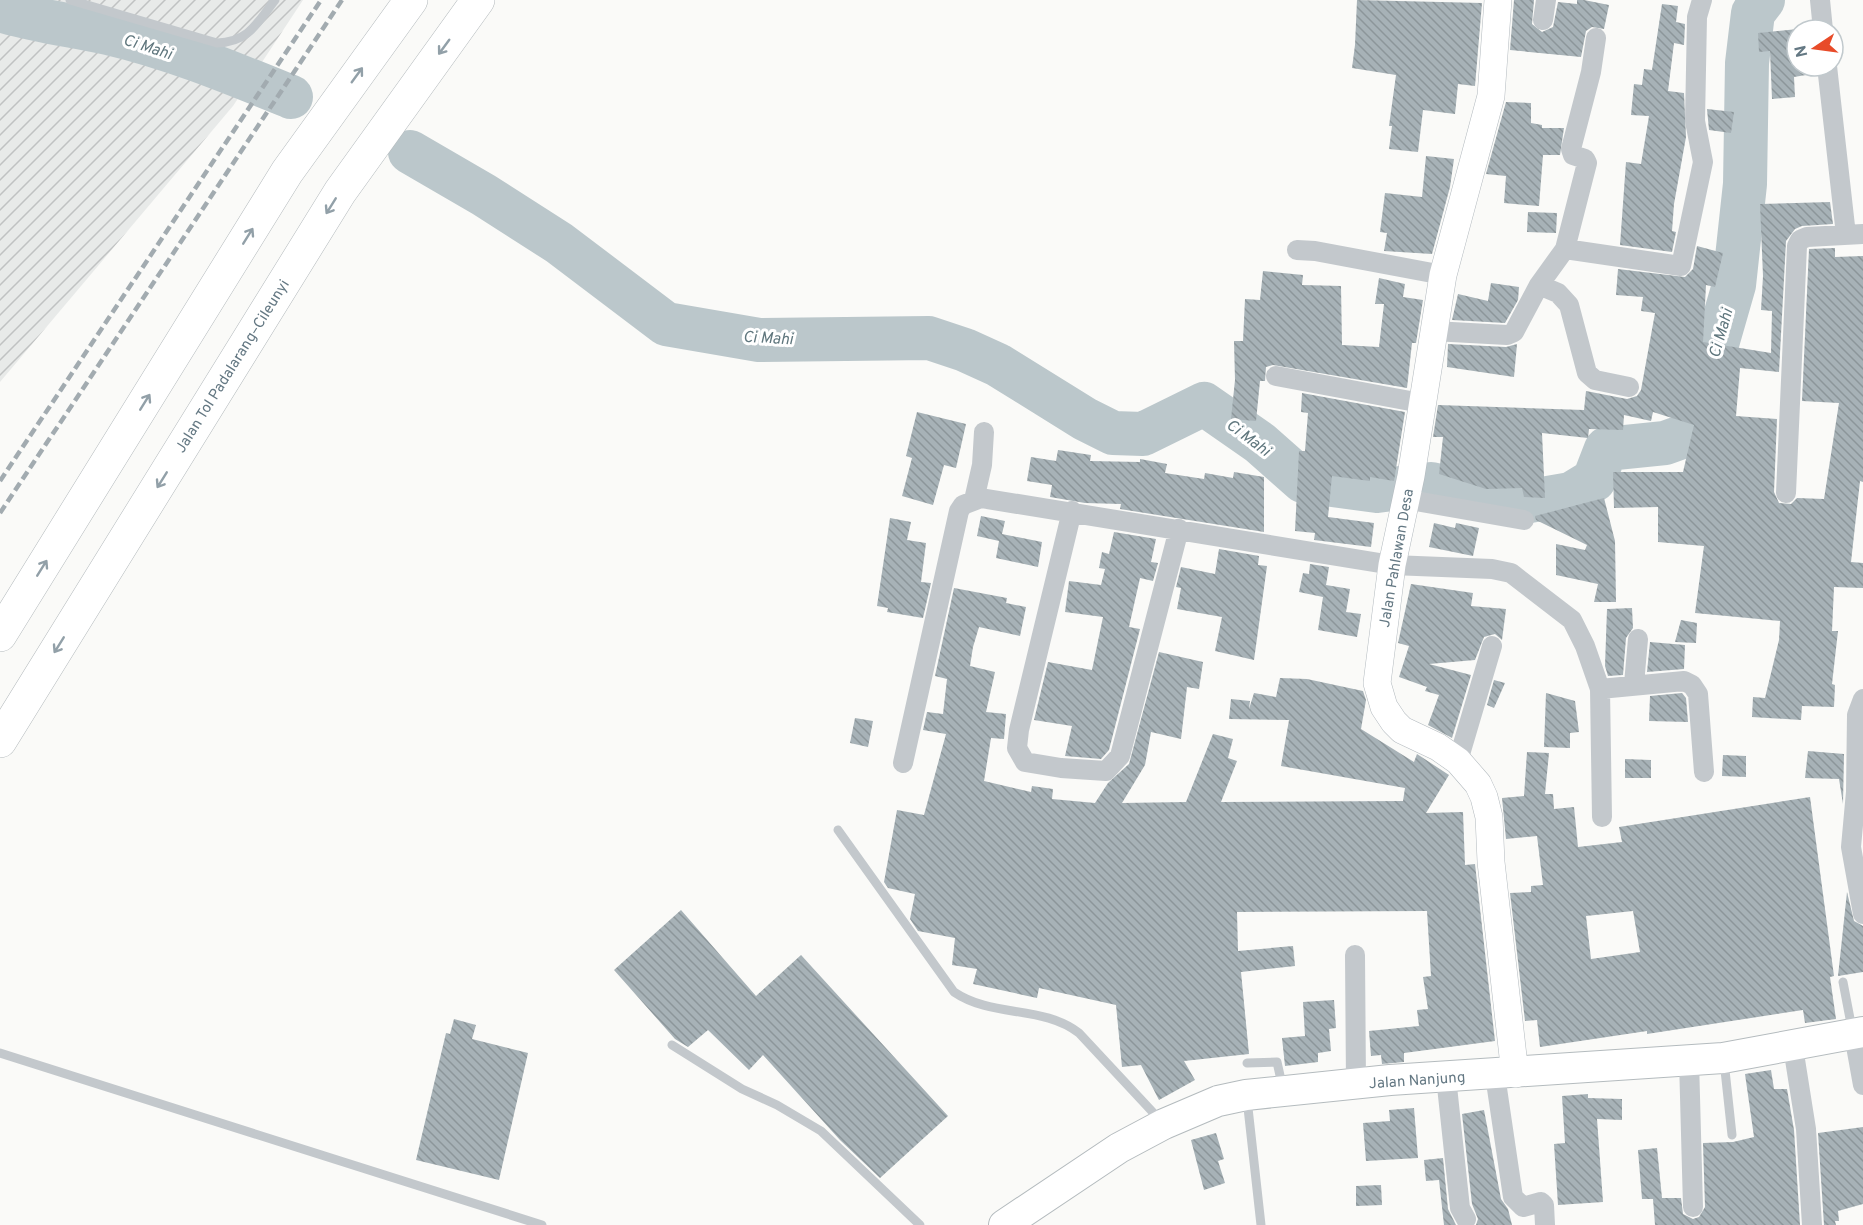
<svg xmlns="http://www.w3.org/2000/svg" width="1863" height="1225" viewBox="0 0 1863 1225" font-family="Overpass,sans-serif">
  <defs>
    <pattern id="industrial-furrows" width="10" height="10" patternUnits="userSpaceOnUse" patternTransform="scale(1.5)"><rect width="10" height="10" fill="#e8eae9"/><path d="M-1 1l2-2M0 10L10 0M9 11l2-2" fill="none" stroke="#c0c2c2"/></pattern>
    <pattern id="building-back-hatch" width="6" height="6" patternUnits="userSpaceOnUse" patternTransform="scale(1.5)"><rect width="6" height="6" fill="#a7b2b7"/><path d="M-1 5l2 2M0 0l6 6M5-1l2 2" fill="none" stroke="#8c969a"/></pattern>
  </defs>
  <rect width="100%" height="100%" fill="#fafaf8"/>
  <path fill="url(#industrial-furrows)" d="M0,0H303L233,106L0,382Z"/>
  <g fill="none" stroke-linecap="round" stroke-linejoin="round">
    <path stroke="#bbc7cb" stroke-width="44" d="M0,10C35,21 72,25 108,33C169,47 232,73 291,97
      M410,152L484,195L559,243L666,324L759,340L929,338L965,350L998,365L1085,419L1113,433L1143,434L1204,404L1260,443L1303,481L1377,491L1431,484L1518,503L1571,494L1594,480L1606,449L1665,443L1690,434L1703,412L1709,372L1734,285L1745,184L1747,63L1753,13L1763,0"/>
  </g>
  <path fill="url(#building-back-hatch)" fill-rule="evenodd" d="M1357,0L1482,3L1475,86L1458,84L1455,114L1423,110L1418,152L1389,149L1392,126H1389L1396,75L1352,68L1355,45Z
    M1514,0H1534L1532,24L1542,32L1553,27L1558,2L1577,4V0H1584L1609,5L1604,29L1592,27L1586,31L1581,57L1510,50Z
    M1662,4L1678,6L1676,22L1685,24L1684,45L1674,43L1668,91L1684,93L1686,137L1674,204L1672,231L1676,232L1672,252L1620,245L1626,162L1641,164L1649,116L1631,115L1634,84L1642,85L1644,69L1652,70Z
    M1808,28L1797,30V66H1811L1812,74L1794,77L1795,97L1772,99L1770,51L1759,52L1758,33Z
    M1506,102L1531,103V123L1542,125V128H1564L1560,155H1543L1539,206L1504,203L1506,176L1486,174Z
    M1707,109L1734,112L1731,133L1709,130Z
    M1426,156L1454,159L1450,187L1432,254L1384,251L1387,233L1380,232L1385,193L1422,197Z
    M1830,202L1833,224L1802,226L1795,229L1786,241L1779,372L1740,368L1736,416L1777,419L1774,492L1779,503L1791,504L1797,498L1824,499L1839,403L1802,401L1809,249L1835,248V257L1863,256V482L1860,481L1851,562L1863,563V588L1834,587L1832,631H1838L1832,684L1835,685L1834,707L1802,706L1801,720L1752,717L1753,697L1765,698L1779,640L1780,621L1695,613L1704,546L1658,542V507L1614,508L1613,472H1683L1694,425L1653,412L1651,421L1624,415L1623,430L1589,429L1588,438L1542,433L1545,498L1524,497L1522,488L1486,489L1439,474L1443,437H1433L1438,405L1584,410L1586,391L1627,399L1637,396L1641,390L1655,313L1641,311L1643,297L1616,295L1618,269L1685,277L1693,269L1697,246L1723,253L1715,287L1706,285L1703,342L1771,353L1772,311L1761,310L1763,276L1760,204Z
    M1528,212L1557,213L1556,233L1527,232Z
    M1263,271L1303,275L1302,285L1341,286L1342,345L1379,347L1384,304H1375L1379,278L1405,284L1403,297L1423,300L1416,343H1412L1407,388L1273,365L1266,367L1265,381H1260L1256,421L1231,419L1235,380L1234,341H1243L1245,299L1260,300Z
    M1491,283L1519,287L1518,300L1505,323L1452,320L1458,294L1488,301Z
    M1448,344L1506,347L1517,344L1514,377L1447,367Z
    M1302,393L1405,412L1394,481L1370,477V481L1332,476L1328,517L1374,523L1371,547L1314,540L1315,533L1295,531L1299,451H1305L1308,413L1301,412Z
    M917,412L966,424L956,468L944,465L933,505L902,496L912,458L906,456Z
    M1058,450L1091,455L1090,461L1140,462V459L1167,464L1165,473L1204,479L1205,473L1233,478L1234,472L1264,477V532L1120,509L1121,504L1085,503L1050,497L1052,485L1027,481L1031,457L1056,461Z
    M1604,498L1615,541L1616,602H1594L1598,584L1556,575V544L1585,550L1587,545L1536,520L1535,516Z
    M981,516L1005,521L1002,534L1042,542L1038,567L996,558L999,541L977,536Z
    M890,518L911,522L907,540L926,543L921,582L931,583L923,618L887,612L888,608L877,606Z
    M1434,523L1455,528L1456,523L1479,528L1473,556L1429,547Z
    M1114,532L1156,539L1151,562L1158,563L1153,581L1140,578L1129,627L1140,629L1109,750L1101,759L1065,756L1072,726L1034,720L1048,662L1092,670L1103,617L1065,612L1069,581L1101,585L1105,569L1099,568L1102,552L1109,554Z
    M1219,549L1259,556L1258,565L1267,566L1254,660L1215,651L1222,617L1177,609L1181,588L1176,587L1181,567L1215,574Z
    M1310,564L1329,567L1326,585L1350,589L1346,612L1361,614L1357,637L1318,630L1323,597L1299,592L1303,573L1309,574Z
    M1411,584L1473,593L1471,606L1506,609L1502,640L1495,634L1484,637L1475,660L1429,664L1471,675L1452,738L1428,725L1439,695L1425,691L1427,687L1399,677L1409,646L1398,643Z
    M954,588L1007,598L1006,603L1026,607L1020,636L979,627L973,647L970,666L995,672L986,712L1006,714L1004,739L991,738L984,781L1031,792L1032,786L1053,789L1052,799L1095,803L1108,783L1129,764L1159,652L1203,662L1199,689L1187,687L1181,739L1151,732L1145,765L1122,803L1186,802L1213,734L1233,739L1228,758L1237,761L1221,802L1403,801L1405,788L1281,766L1289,720L1229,719L1231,699L1250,701L1249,709L1254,693L1276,697L1280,678L1307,679L1363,691L1366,700L1361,729L1414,762L1417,754L1449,775L1426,813L1463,812L1465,865L1475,864L1495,1041L1404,1053V1062L1382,1064L1381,1055L1371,1056L1369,1031L1419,1026L1417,1010L1428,1009L1423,977L1431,976L1427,911L1237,912L1238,951L1293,946L1295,966L1241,972L1249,1054L1184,1061L1195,1080L1159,1100L1141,1065L1122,1067L1116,1005L1039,988L1037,998L973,984L977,969L952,965L955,938L918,931L910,919L915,894L888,888L884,882L897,810L924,815L946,734L923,730L927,712L943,714L947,679L935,676Z
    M1632,608L1633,628L1626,638L1623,675L1608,676L1605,666L1607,609Z
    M1681,620L1697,623L1696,643L1675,642Z
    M1650,642L1685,645L1684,669L1647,672Z
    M1494,680L1505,683L1494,708L1487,705Z
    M1546,693L1575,701L1579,732L1570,733V748L1544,747Z
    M1682,693L1686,698L1688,722L1649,721L1650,696Z
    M855,718L873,721L868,747L850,743Z
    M1808,751L1844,754L1843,804L1839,779L1805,778Z
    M1527,752L1549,753L1545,794H1553L1554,809L1574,807L1578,847L1622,842L1619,827L1810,797L1834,976L1830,977L1836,1019L1805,1023L1803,1010L1647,1034V1031L1540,1047L1537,1020L1525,1021L1510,893L1531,892V886L1543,885L1537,836L1506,839L1502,798L1524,796ZM1633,911L1640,952L1591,959L1586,916Z
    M1723,755L1746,756V777L1722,776Z
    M1625,759L1651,760V778H1625Z
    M1847,892L1854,921L1863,926V972L1838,976Z
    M681,910L756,996L801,955L948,1116L880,1178L840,1140L763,1055L749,1070L708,1030L688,1047L675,1039L614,970Z
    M1334,1000L1336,1028L1329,1029L1331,1051L1318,1053V1062L1285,1066L1282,1038L1305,1036L1303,1002Z
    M454,1019L476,1025L472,1039L528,1053L499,1180L416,1160L446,1033L450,1034Z
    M1771,1070L1774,1089H1787L1794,1130L1800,1225H1655L1653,1199H1642L1638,1150L1657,1148L1662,1198H1681L1683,1214L1693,1219L1699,1217L1705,1207L1703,1143L1733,1142L1754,1137L1745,1074Z
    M1588,1094V1098L1622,1099V1120L1597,1119L1603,1202L1558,1205L1554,1144L1565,1143L1562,1096Z
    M1414,1108L1418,1158L1366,1161L1363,1123L1390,1121L1389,1110Z
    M1484,1110L1501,1199L1508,1209L1512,1225H1476L1478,1219L1472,1204L1462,1114Z
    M1863,1127V1204L1838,1211L1839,1221H1835L1836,1225H1824L1818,1133Z
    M1216,1133L1224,1159L1218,1161L1225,1183L1204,1190L1191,1140Z
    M1443,1158L1448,1209L1456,1225H1444L1439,1180L1426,1181L1424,1160Z
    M1381,1185L1382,1205L1356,1206V1186Z"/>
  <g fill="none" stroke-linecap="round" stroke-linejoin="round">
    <defs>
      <path id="secondary" d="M1498,0L1491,96L1443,275L1411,476L1392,565L1377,683L1384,707L1394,722L1402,730L1438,747L1458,761L1478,784L1484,797L1489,817L1491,862L1515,1074"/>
      <path id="primary" d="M1004,1225L1119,1148L1164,1124L1218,1101L1246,1095L1390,1080L1723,1058L1863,1032"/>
      <path id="highway" d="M0,635L287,172L411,0
        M0,741L340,192L478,0"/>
    </defs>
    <use href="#secondary" stroke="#b3babf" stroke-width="28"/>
    <use href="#primary" stroke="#b4bbbe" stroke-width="32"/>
    <use href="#highway" stroke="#b4babd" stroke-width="34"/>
    <path stroke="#c3c8cc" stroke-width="9" d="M70,0L217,43C249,42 257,23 275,0
      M838,830L954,992C992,1018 1043,1005 1079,1033L1161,1121
      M1843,982L1852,1029
      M672,1045L742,1089L777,1105L821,1131L920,1225
      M0,1053L542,1225
      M1724,1061L1732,1135
      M1247,1063L1277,1062L1283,1089
      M1247,1099L1261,1225"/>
    <path stroke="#c3c8cc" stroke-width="20" d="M1820,0L1823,30
      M1543,20L1546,0
      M1827,66L1846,235
      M1565,249L1681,266L1703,162L1695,121L1697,17L1702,0
      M1297,250L1315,251L1443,275
      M1539,285L1558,293L1569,305L1587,373L1595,380L1629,387
      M1433,331L1507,335L1514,332L1539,285L1565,249L1587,163L1585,159L1573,155L1571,149L1591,72L1596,38
      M1276,376L1421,403
      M1786,493L1797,246L1800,240L1807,237L1863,234
      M1404,499L1524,520
      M974,500L982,465L984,432
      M1072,511L1019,730L1017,748L1025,762L1061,768L1106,771L1120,756L1179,529
      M1634,684L1638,639
      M1600,689L1684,681L1692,685L1698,694L1704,772
      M1863,699L1857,715L1856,792L1851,847L1863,914
      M1458,761L1492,646
      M903,763L959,511L963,505L981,498L1392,565L1492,569L1511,573L1572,620L1585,646L1600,689L1602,817
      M1355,955L1356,1084
      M1854,1035L1863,1085
      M1793,1047L1806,1129L1812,1225
      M1689,1060L1693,1207
      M1495,1075L1513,1197L1523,1207L1541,1202L1544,1205L1545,1225
      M1446,1077L1460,1208L1466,1219"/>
    <use href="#secondary" stroke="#fff" stroke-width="27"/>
    <use href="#primary" stroke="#fff" stroke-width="30"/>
    <use href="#highway" stroke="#fff" stroke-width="33"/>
    <path stroke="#a2abb0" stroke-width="4.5" stroke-dasharray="9 4.5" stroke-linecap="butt" d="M0,481L321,0
      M0,513L342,0"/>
  </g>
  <defs><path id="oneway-shaft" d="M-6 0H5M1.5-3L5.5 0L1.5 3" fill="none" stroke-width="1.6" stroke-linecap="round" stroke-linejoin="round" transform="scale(1.5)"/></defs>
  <g stroke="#92a0a8">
    <use href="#oneway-shaft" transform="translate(444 47) rotate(126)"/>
    <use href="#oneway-shaft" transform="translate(357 75) rotate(-54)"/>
    <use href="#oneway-shaft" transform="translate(331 206) rotate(122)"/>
    <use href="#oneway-shaft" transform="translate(248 236) rotate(-58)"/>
    <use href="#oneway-shaft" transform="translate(145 402) rotate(-58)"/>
    <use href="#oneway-shaft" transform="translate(162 480) rotate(122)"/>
    <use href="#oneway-shaft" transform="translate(42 568) rotate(-58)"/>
    <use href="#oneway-shaft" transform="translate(59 645) rotate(122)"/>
  </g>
  <g text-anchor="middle" stroke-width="6" stroke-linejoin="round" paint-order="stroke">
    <g font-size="15" fill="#647883" stroke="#fff">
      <text transform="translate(232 366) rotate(-58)" y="5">Jalan Tol Padalarang–Cileunyi</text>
      <text transform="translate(1396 558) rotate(-80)" y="5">Jalan Pahlawan Desa</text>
      <text transform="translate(1417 1080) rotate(-4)" y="5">Jalan Nanjung</text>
    </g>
    <g font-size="16" font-style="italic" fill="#5f767d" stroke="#fff">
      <text transform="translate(148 46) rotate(18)" y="6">Ci Mahi</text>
      <text transform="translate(1720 333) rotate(-74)" y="6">Ci Mahi</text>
      <text transform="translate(768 337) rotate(3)" y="6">Ci Mahi</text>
      <text transform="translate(1249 437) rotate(37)" y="6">Ci Mahi</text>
    </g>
  </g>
  <g transform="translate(1815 48) rotate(257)"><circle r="28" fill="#ffffff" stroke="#c1c9cd" stroke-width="1.5"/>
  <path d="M0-4.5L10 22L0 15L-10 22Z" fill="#e84b29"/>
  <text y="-9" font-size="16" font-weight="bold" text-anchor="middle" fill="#647883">N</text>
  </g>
</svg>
